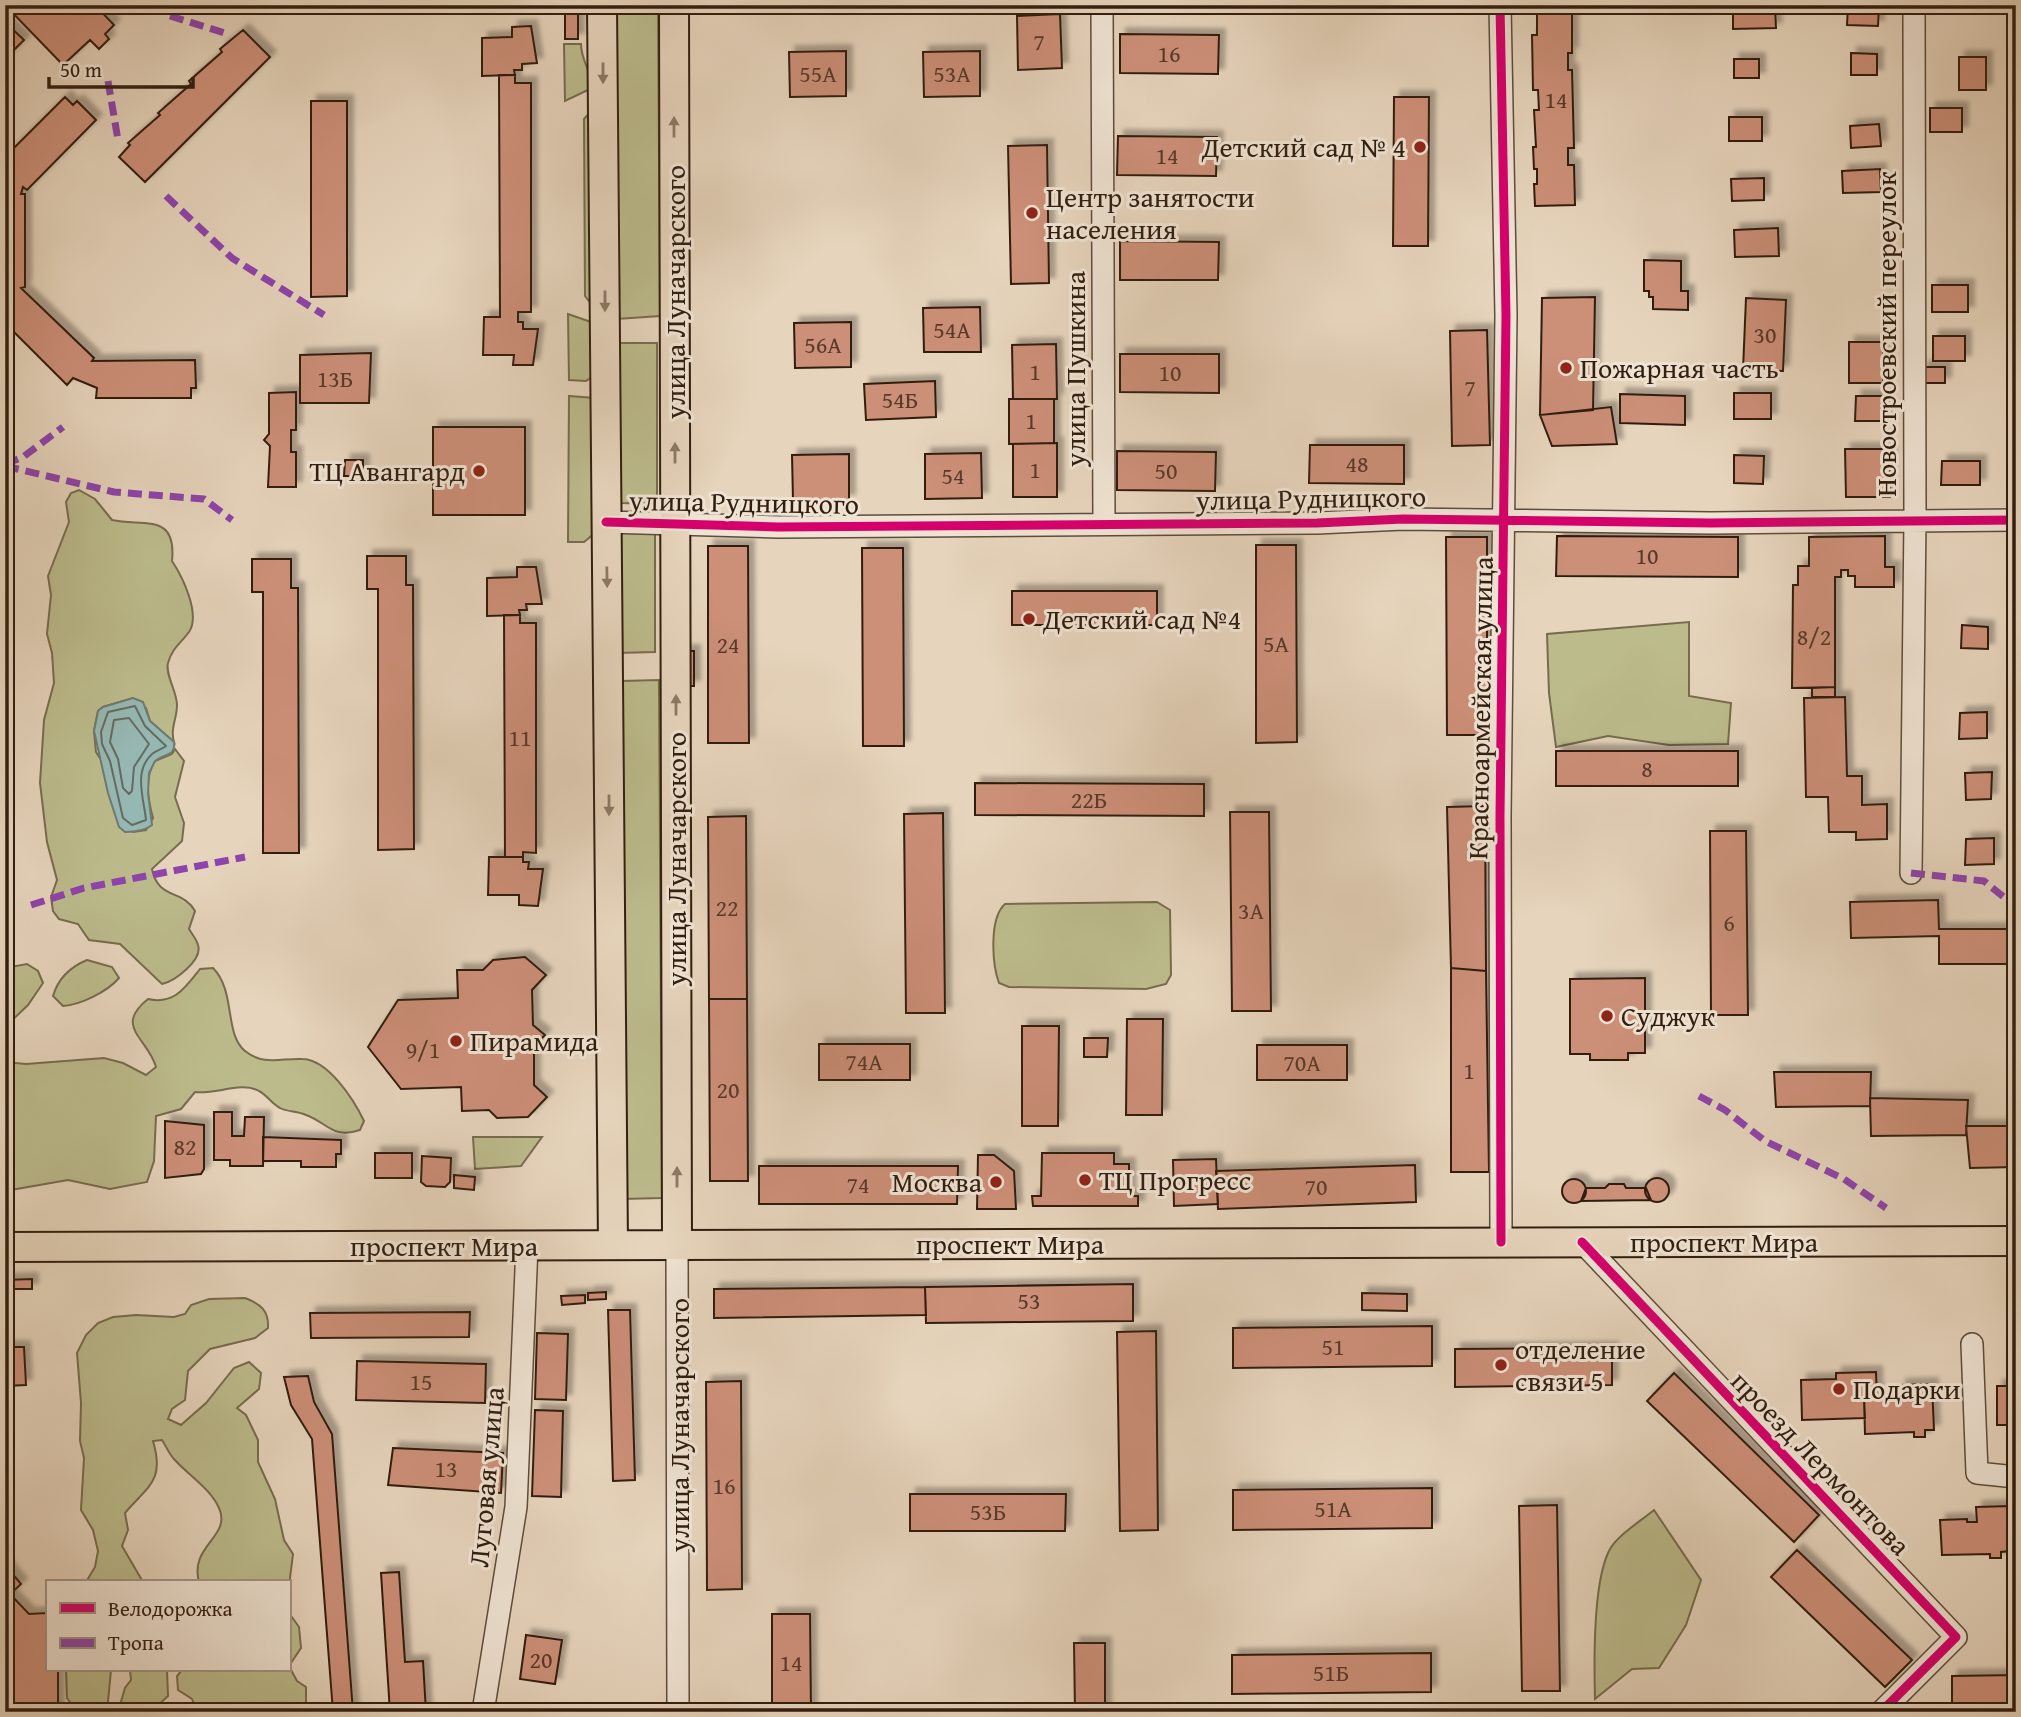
<svg xmlns="http://www.w3.org/2000/svg" width="2021" height="1717" viewBox="0 0 2021 1717" font-family="'Gentium Book Plus',serif">
  <defs>
    <filter id="shadow"><feDropShadow dx="6" dy="-6" stdDeviation="2" flood-color="#0004"/></filter>
  </defs>
  <rect width="100%" height="100%" fill="#e6d4bc"/>
  <filter id="stains"><feTurbulence type="fractalNoise" baseFrequency=".00286" numOctaves="4"/><feColorMatrix values="0 0 0 0 .2 0 0 0 0 .09 0 0 0 0 .02 0 0 0 .5 -.17"/></filter>
  <radialGradient id="worn" r=".72"><stop offset=".6" stop-color="#630" stop-opacity="0"/><stop offset="1" stop-color="#630" stop-opacity=".3"/></radialGradient>
  <path fill="#bcbb8c" stroke="#776c4e" stroke-width="2" d="M616,5H658L660,316L617,319Z
    M564,44H581C581,61 592,72 592,88L565,101Z
    M593,109L595,309L585,296L584,119Z
    M568,314L594,323L593,376L586,381L569,380Z
    M619,343H657V504L621,503Z
    M569,396L595,398V533L584,542H568Z
    M79,490L95,499L112,520C143,527 177,512 172,561C182,576 201,614 189,632C181,643 172,648 168,663C165,674 177,692 177,705C177,719 170,728 174,742L150,721L146,708L133,698L103,707L98,711L94,731L96,752L103,763L115,813L133,832L146,830L153,818C148,800 144,778 155,761L172,754L175,749L184,761L175,797L184,823L182,841L152,869C158,900 183,889 195,911L189,929C192,934 197,940 198,945C203,960 175,981 162,984L120,944L89,940L78,924L59,919L53,911L51,897L57,880L47,842L40,783L44,720L54,683L52,653L47,634L51,595L48,576L69,522L66,502L71,493Z
    M655,522V652L617,653V524Z
    M1689,622V696L1731,703L1728,744L1669,745L1608,736L1556,747L1549,693L1547,634Z
    M659,680L662,1198L621,1199L622,681Z
    M1157,902L1170,910L1171,975L1166,984L1146,989L1009,987L999,983C992,964 989,918 1005,904Z
    M87,960L112,967L119,978C107,992 80,1005 63,1006L53,996C58,979 70,967 87,960Z
    M27,964L38,971L43,983L28,1005L5,1027V968Z
    M213,968C236,991 224,1034 245,1051C264,1066 281,1058 302,1059C328,1059 354,1100 364,1121L360,1130C332,1139 328,1123 306,1115C298,1111 287,1112 280,1108C272,1104 267,1095 259,1091C241,1081 215,1095 195,1092L181,1109L156,1116L154,1161L147,1182L110,1189L68,1180L5,1191V1062L26,1064L104,1058L123,1063L146,1075L156,1067C148,1038 113,1027 148,999C174,1005 185,988 200,969Z
    M473,1137H542L521,1166L475,1169Z
    M245,1298C261,1304 269,1311 268,1328L255,1338L210,1349L188,1371L185,1400L172,1409L168,1419L181,1425L206,1403L234,1368L249,1362L261,1373L259,1389L237,1408L246,1415L258,1440V1462L275,1499L284,1540L293,1554L289,1586V1582H199C189,1545 232,1537 219,1508C210,1488 188,1475 174,1459C169,1454 166,1446 162,1440L153,1441C165,1481 148,1486 125,1513L128,1530L122,1546L143,1582H86L95,1567L98,1551L93,1530L81,1510L84,1458L80,1441L81,1403L77,1353L86,1335L98,1323L113,1317L136,1315L174,1317L185,1314L191,1305L209,1299Z
    M1654,1510L1701,1580L1686,1625L1659,1668L1632,1669L1595,1699C1594,1662 1593,1583 1609,1551C1616,1536 1641,1521 1654,1510Z
    M289,1613L299,1627L301,1648L289,1666L297,1681L306,1687V1712H197L192,1699L178,1690L177,1676L182,1670H289Z
    M66,1670H111L107,1712H77L67,1698Z
    M130,1670H167L168,1696L157,1706L158,1712H118L125,1688L131,1680Z"/>
  <path fill="#96b8b3" stroke="#6e7a72" stroke-width="2" d="M133,698L143,702L150,721L174,742C176,757 164,753 155,761L149,773L148,793L152,825C145,831 135,832 125,832L119,827L108,793L94,731L98,711L103,707Z"/>
  <g fill="none" stroke-linecap="round" stroke-linejoin="round">
    <path stroke="#646b62" stroke-width="2" d="M135,706L145,726L166,746C162,749 157,750 152,754C133,771 144,799 146,820L132,825L123,818L110,761L102,744L101,732L108,712Z
      M129,718L149,744L134,767L132,791L129,794L123,788L118,759L110,742L114,720Z"/>
  </g>
  <path fill="#cc8f78" stroke="#321e10" stroke-width="2" filter="url(#shadow)" d="M5,5H95L114,25L105,34L109,39L99,49L90,40L63,65Z
    M565,5H578V39H565Z
    M1533,5H1572V53H1568V70H1572L1574,148H1568V165H1574L1575,205L1535,206L1534,184H1537V169H1534L1533,147H1536L1534,110H1539L1538,90H1533L1532,35H1537V8H1533Z
    M1848,5H1879L1878,26L1847,25Z
    M1775,8L1776,28L1733,29V9Z
    M1060,14L1062,68L1018,70L1017,16Z
    M5,22L24,40L5,59Z
    M531,26L537,63L522,64V70H514L515,75L482,76V38L512,37V27Z
    M243,30L270,57L145,182L119,157L130,145L128,143L160,115L158,113L191,84L189,81L222,52L220,49Z
    M1120,34L1219,35L1218,74L1120,73Z
    M846,51V96L790,97L789,52Z
    M980,51V96L924,97L923,52Z
    M1851,53L1877,54V75H1851Z
    M1959,57H1986V90H1959Z
    M1734,59H1759V78H1734Z
    M499,75H515V83H531V312H518V322H523V329H538L533,365H513L514,355H483L484,317H500Z
    M65,97L73,105L77,101L96,120L27,190L23,187L21,194H25V287L21,288L94,358L92,361L195,360L196,388H191V398H96L97,388L73,378L67,385L5,323V157Z
    M1394,97H1429L1428,246H1393Z
    M311,101H347V296L311,297Z
    M1930,108H1962V132H1930Z
    M1729,117H1762V141H1729Z
    M1879,124L1881,146L1851,148L1850,126Z
    M1118,136L1217,137L1216,176L1117,175Z
    M1047,145L1049,283L1011,284L1008,146Z
    M1880,169L1881,192L1843,193L1842,171Z
    M1764,178V200L1732,201L1731,179Z
    M1778,228L1779,256L1735,257L1734,230Z
    M1120,241L1219,242L1218,280H1120Z
    M1644,260L1681,261V291H1688V310L1653,309V297H1649V291H1644Z
    M1932,285H1968V312H1932Z
    M1595,297L1593,410L1540,415L1542,298Z
    M1746,298L1786,300L1783,371L1743,370Z
    M980,307L981,352H924L923,308Z
    M851,322V367L795,368L794,323Z
    M1487,330L1490,445L1452,446L1450,331Z
    M1933,336H1965V361H1933Z
    M1849,342H1883V383H1849Z
    M1056,344L1057,399H1013L1012,345Z
    M371,353L369,403H300V355Z
    M1120,354H1219V393L1120,392Z
    M1922,367H1945V383H1922Z
    M935,381L936,417L866,420L864,384Z
    M296,392V430H291V452H296V487H268L270,446L264,440L269,434V393Z
    M1734,393H1771V419H1734Z
    M1620,394L1685,396V425L1620,423Z
    M1856,396H1886L1885,421H1855Z
    M1009,399H1054V443L1009,444Z
    M1611,407L1617,444L1552,446L1540,415Z
    M433,427H525V515H433Z
    M1057,443V497H1013V444Z
    M1310,445H1404V484L1309,483Z
    M1845,449H1890V497H1846Z
    M1117,451L1216,452L1215,491L1117,490Z
    M981,453L982,498L925,499V454Z
    M849,454V500H793L792,455Z
    M1734,455L1764,456L1763,484L1734,483Z
    M345,460H363V476H344Z
    M1942,461H1980V485H1941Z
    M1557,536L1738,537V577L1556,576Z
    M1885,536V567H1894V587H1855V576H1848V570H1841V577H1835V687L1792,688L1793,585H1798V566H1809V537Z
    M1446,537H1487V735H1447Z
    M1256,545H1296L1297,742L1256,743Z
    M708,546H748L749,743H708Z
    M862,548H903L904,746H863Z
    M367,556H406V585H413L414,849L378,850V589H367Z
    M252,559H291V588H298L299,853H263V592H252Z
    M517,567H536L542,604H526L527,610H519L520,615L487,616V578L517,577Z
    M1012,591H1157V625H1012Z
    M504,615H520V623H536V853L523,852V857H505Z
    M1962,625L1988,627V649L1961,648Z
    M681,651H694V686H681Z
    M1835,687V697H1812V688Z
    M1845,697L1847,776H1862V805L1887,804V839L1856,840V832H1829L1828,797H1806L1804,698Z
    M1987,712V738L1959,739L1960,713Z
    M1556,751H1738V786H1556Z
    M1992,772L1991,799L1966,800L1965,773Z
    M975,783L1204,784V816L975,815Z
    M1485,806L1486,971L1451,968L1447,807Z
    M1230,812H1269L1271,1011H1232Z
    M943,813L945,1013H906L904,814Z
    M746,816L747,999H709L708,817Z
    M1710,831H1746L1748,1015H1711Z
    M1994,838V864L1965,865L1966,839Z
    M489,857H523V862H529L528,869H543L538,906L519,905V895H488Z
    M1938,900L1939,929H2016V964H1939V936L1851,938L1850,902Z
    M525,957L546,975L532,990L533,1025L545,1035L534,1046V1085L547,1097L528,1117L497,1118L489,1110L462,1111L461,1087L401,1089L368,1047L398,1000L458,998L457,970H483L493,960Z
    M1451,968L1486,971L1489,1172H1451Z
    M1645,978V1053H1628V1060H1590V1054H1570V979Z
    M709,999H747L748,1181H710Z
    M1127,1019H1163L1162,1115H1126Z
    M1022,1026H1059L1058,1126H1022Z
    M1084,1038H1108L1107,1057H1084Z
    M819,1044H910V1080H819Z
    M1257,1045H1347V1080H1257Z
    M1774,1072H1871L1870,1106L1776,1107Z
    M1870,1098L1968,1100L1966,1135L1871,1136Z
    M214,1112H232V1136H244L245,1117H264L263,1166H230V1160H214Z
    M165,1121L204,1125V1169L201,1174L165,1178Z
    M1966,1126H2016V1167L1970,1168Z
    M263,1137L341,1140V1154H336V1167H301V1161H263Z
    M375,1153H412V1178H375Z
    M1042,1153H1114V1164H1129V1196H1138V1206H1033L1032,1196H1041Z
    M978,1155H994L1014,1171L1016,1209H977Z
    M422,1156L451,1158L450,1182L445,1187L426,1186L421,1182Z
    M1216,1159L1218,1204L1174,1206L1173,1160Z
    M1415,1165L1416,1202L1218,1209L1216,1171Z
    M759,1166H958L957,1204H759Z
    M454,1175L475,1177L474,1190L454,1188Z
    M1645 1190a12 12 0 1 1 24 0a12 12 0 1 1-24 0Z
    M1562 1191a12 12 0 1 1 24 0a12 12 0 1 1-24 0Z
    M1609,1184H1624L1626,1188H1646L1651,1200L1581,1201L1586,1188H1605Z
    M32,1279V1289H5V1280Z
    M1133,1284V1321L926,1323L925,1287Z
    M925,1287L926,1315L714,1318V1289Z
    M606,1292V1299L588,1300V1293Z
    M1362,1293L1407,1294V1311L1362,1310Z
    M585,1295V1303L562,1305L561,1296Z
    M608,1310H630L635,1480L613,1481Z
    M470,1312L469,1337L311,1338L310,1313Z
    M1432,1326V1366L1233,1368V1328Z
    M1156,1331L1158,1530L1120,1531L1117,1332Z
    M537,1333L568,1334L566,1400L535,1399Z
    M5,1347H24L26,1385L5,1386Z
    M1612,1348V1385L1455,1387V1349Z
    M357,1361L486,1364L485,1403L356,1400Z
    M1876,1372L1877,1398H1864L1865,1418L1802,1420L1801,1380L1836,1379V1373Z
    M1674,1373L1819,1515L1794,1542L1647,1401Z
    M308,1376L314,1402L332,1434L353,1712H333L312,1439L291,1405L284,1377Z
    M741,1381L742,1589L707,1590L706,1382Z
    M1932,1384L1934,1430H1925V1437H1914V1432L1865,1434L1864,1398L1891,1397V1401H1900V1385Z
    M1997,1386H2015L2016,1425H1997Z
    M535,1410L563,1411L561,1497L532,1496Z
    M393,1448L503,1453L501,1493L388,1485Z
    M1432,1488V1528L1233,1530V1490Z
    M910,1494H1066L1065,1531H910Z
    M1557,1505L1560,1691H1522L1519,1506Z
    M2009,1506L2010,1551L2001,1552V1558H1990V1554L1942,1555L1940,1520L1967,1519V1522H1977L1976,1507Z
    M1797,1550L1912,1660L1885,1687L1771,1577Z
    M5,1565L21,1584L5,1599Z
    M399,1572L405,1662L423,1661L426,1712H390L381,1573Z
    M10,1594L29,1614L47,1613V1670H58V1712H5V1638L9,1639L10,1621L5,1617V1599Z
    M772,1614H810L811,1712H772Z
    M526,1635L562,1640L555,1684L520,1679Z
    M1074,1643H1105V1712H1075Z
    M1431,1653V1692L1232,1694V1655Z
    M2016,1675V1712H1952V1676Z"/>
  <g fill="none" stroke-linecap="round" stroke-linejoin="round">
    <defs>
      <path id="minor" d="M1102,5L1104,523
        M1500,5L1506,315L1500,816L1501,1242
        M606,522L778,527L1317,523L1403,519L1711,523L2016,520
        M1911,873L1915,519L1914,5
        M1582,1242L1956,1637L1881,1712
        M677,1245L678,1712
        M1972,1344L1977,1473L2016,1477
        M483,1712L516,1507L527,1246"/>
      <path id="major" d="M602,5L613,1245
        M674,5L677,1245
        M5,1247L2016,1241"/>
    </defs>
    <use href="#minor" stroke="#5f4c3b" stroke-width="24"/>
    <use href="#major" stroke="#321e10" stroke-width="32"/>
    <use href="#minor" stroke="#efe3d3" stroke-width="21"/>
    <use href="#major" stroke="#e6d4bc" stroke-width="28"/>
    <path stroke="#8e44ad" stroke-width="7" stroke-dasharray="14 7" stroke-linecap="butt" d="M170,16L225,33
      M108,81L118,140
      M166,196L232,258L324,315
      M5,464L23,457L63,427
      M5,466L114,492L204,499L232,520
      M1911,873L1984,881L2016,907
      M31,905L84,888L245,857
      M1699,1096L1725,1110L1765,1141L1844,1179L1886,1208"/>
    <defs>
      <path id="cycleway" d="M1500,5L1506,315L1500,816L1501,1242
        M606,522L778,527L1317,523L1403,519L1711,523L2016,520
        M1582,1242L1956,1637L1881,1712"/>
    </defs>
    <use href="#cycleway" stroke="#efe3d3" stroke-width="13"/>
    <use href="#cycleway" stroke="#d6006c" stroke-width="9"/>
  </g>
  <defs><path id="oneway-solid" d="M-6-.8H1V-3.2L6.5 0L1 3.2V.8H-6Z" transform="scale(1.75)"/></defs>
  <g fill="#8c7966">
    <use href="#oneway-solid" transform="translate(603 73) rotate(90)"/>
    <use href="#oneway-solid" transform="translate(674 127) rotate(-90)"/>
    <use href="#oneway-solid" transform="translate(605 301) rotate(90)"/>
    <use href="#oneway-solid" transform="translate(675 453) rotate(-90)"/>
    <use href="#oneway-solid" transform="translate(607 577) rotate(89)"/>
    <use href="#oneway-solid" transform="translate(676 705) rotate(-90)"/>
    <use href="#oneway-solid" transform="translate(609 805) rotate(90)"/>
    <use href="#oneway-solid" transform="translate(677 1177) rotate(-90)"/>
  </g>
  <g fill="#8f2418" stroke="#efe3d3" stroke-width="2.5">
    <circle cx="1420" cy="147" r="7"/>
    <circle cx="1032" cy="213" r="7"/>
    <circle cx="1566" cy="368" r="7"/>
    <circle cx="479" cy="471" r="7"/>
    <circle cx="1029" cy="619" r="7"/>
    <circle cx="1607" cy="1016" r="7"/>
    <circle cx="456" cy="1041" r="7"/>
    <circle cx="1085" cy="1180" r="7"/>
    <circle cx="996" cy="1182" r="7"/>
    <circle cx="1501" cy="1365" r="7"/>
    <circle cx="1839" cy="1389" r="7"/>
  </g>
  <g text-anchor="middle" stroke-width="6" stroke-linejoin="round" paint-order="stroke">
    <g font-size="24" fill="#583a2a">
      <text x="1039" y="50">7</text>
      <text x="1169" y="62">16</text>
      <text x="818" y="82">55А</text>
      <text x="952" y="82">53А</text>
      <text x="1556" y="108">14</text>
      <text x="1167" y="164">14</text>
      <text x="952" y="338">54А</text>
      <text x="1765" y="343">30</text>
      <text x="823" y="353">56А</text>
      <text x="1035" y="380">1</text>
      <text x="1170" y="381">10</text>
      <text x="335" y="387">13Б</text>
      <text x="1470" y="396">7</text>
      <text x="900" y="408">54Б</text>
      <text x="1031" y="429">1</text>
      <text x="1357" y="472">48</text>
      <text x="1035" y="478">1</text>
      <text x="1166" y="479">50</text>
      <text x="953" y="484">54</text>
      <text x="1647" y="564">10</text>
      <text x="1814" y="645">8/2</text>
      <text x="1276" y="652">5А</text>
      <text x="728" y="653">24</text>
      <text x="520" y="746">11</text>
      <text x="1647" y="777">8</text>
      <text x="1089" y="808">22Б</text>
      <text x="727" y="916">22</text>
      <text x="1251" y="919">3А</text>
      <text x="1729" y="931">6</text>
      <text x="423" y="1058">9/1</text>
      <text x="864" y="1070">74А</text>
      <text x="1302" y="1071">70А</text>
      <text x="1469" y="1079">1</text>
      <text x="728" y="1098">20</text>
      <text x="185" y="1155">82</text>
      <text x="858" y="1193">74</text>
      <text x="1316" y="1195">70</text>
      <text x="1029" y="1309">53</text>
      <text x="1333" y="1355">51</text>
      <text x="421" y="1390">15</text>
      <text x="446" y="1477">13</text>
      <text x="724" y="1494">16</text>
      <text x="1333" y="1517">51А</text>
      <text x="988" y="1520">53Б</text>
      <text x="541" y="1668">20</text>
      <text x="791" y="1671">14</text>
      <text x="1331" y="1681">51Б</text>
    </g>
    <g font-size="28" fill="#321e10" stroke="#efe3d3" text-anchor="start">
      <text x="1406" y="157" text-anchor="end">Детский сад № 4</text>
      <text x="1046" y="207">Центр занятости<tspan x="1046" dy="32">населения</tspan></text>
      <text x="1580" y="378">Пожарная часть</text>
      <text x="465" y="481" text-anchor="end">ТЦ Авангард</text>
      <text x="1043" y="629">Детский сад №4</text>
      <text x="1621" y="1026">Суджук</text>
      <text x="470" y="1051">Пирамида</text>
      <text x="1099" y="1190">ТЦ Прогресс</text>
      <text x="982" y="1192" text-anchor="end">Москва</text>
      <text x="1515" y="1359">отделение<tspan x="1515" dy="32">связи 5</tspan></text>
      <text x="1853" y="1399">Подарки</text>
    </g>
    <g font-size="28" fill="#321e10" stroke="#efe3d3">
      <text transform="translate(675 292) rotate(-90)" y="10">улица Луначарского</text>
      <text transform="translate(1886 334) rotate(-90)" y="10">Новостроевский переулок</text>
      <text transform="translate(1075 369) rotate(-90)" y="10">улица Пушкина</text>
      <text transform="translate(1311 498) rotate(-1)" y="10">улица Рудницкого</text>
      <text transform="translate(744 502) rotate(1)" y="10">улица Рудницкого</text>
      <text transform="translate(1480 708) rotate(-89)" y="10">Красноармейская улица</text>
      <text transform="translate(676 859) rotate(-90)" y="10">улица Луначарского</text>
      <text x="1724" y="1252">проспект Мира</text>
      <text x="1010" y="1254">проспект Мира</text>
      <text x="444" y="1256">проспект Мира</text>
      <text transform="translate(679 1425) rotate(-90)" y="10">улица Луначарского</text>
      <text transform="translate(1821 1463) rotate(46)" y="10">проезд Лермонтова</text>
      <text transform="translate(486 1477) rotate(-85)" y="10">Луговая улица</text>
    </g>
  </g>
  <rect width="2021" height="1717" fill="none" stroke="#e6d4bc" stroke-width="28"/>
  <rect x="7" y="7" width="2007" height="1703" fill="none" stroke="#321e10" stroke-width="3.5"/>
  <rect x="14" y="14" width="1993" height="1689" fill="none" stroke="#321e10" stroke-width="2"/>
  <rect x="46" y="1580" width="245" height="91" fill="#efe3d3" stroke="#a39485" stroke-width="2"/>
  <rect x="60" y="1603" width="35" height="10" fill="#d6006c" stroke="#a39485" stroke-width="2"/>
  <text x="108" y="1616" font-size="21" fill="#321e10">Велодорожка</text>
  <rect x="60" y="1638" width="35" height="10" fill="#8e44ad" stroke="#a39485" stroke-width="2"/>
  <text x="108" y="1650" font-size="21" fill="#321e10">Тропа</text>
  <path d="M49 77v10h144v-10" fill="none" stroke="#321e10" stroke-width="3.5"/>
  <text x="60" y="77" font-size="21" fill="#321e10" stroke="#efe3d3" stroke-width="5" paint-order="stroke">50 m</text>
  <rect width="100%" height="100%" filter="url(#stains)"/>
  <rect width="100%" height="100%" fill="url(#worn)"/>
</svg>
